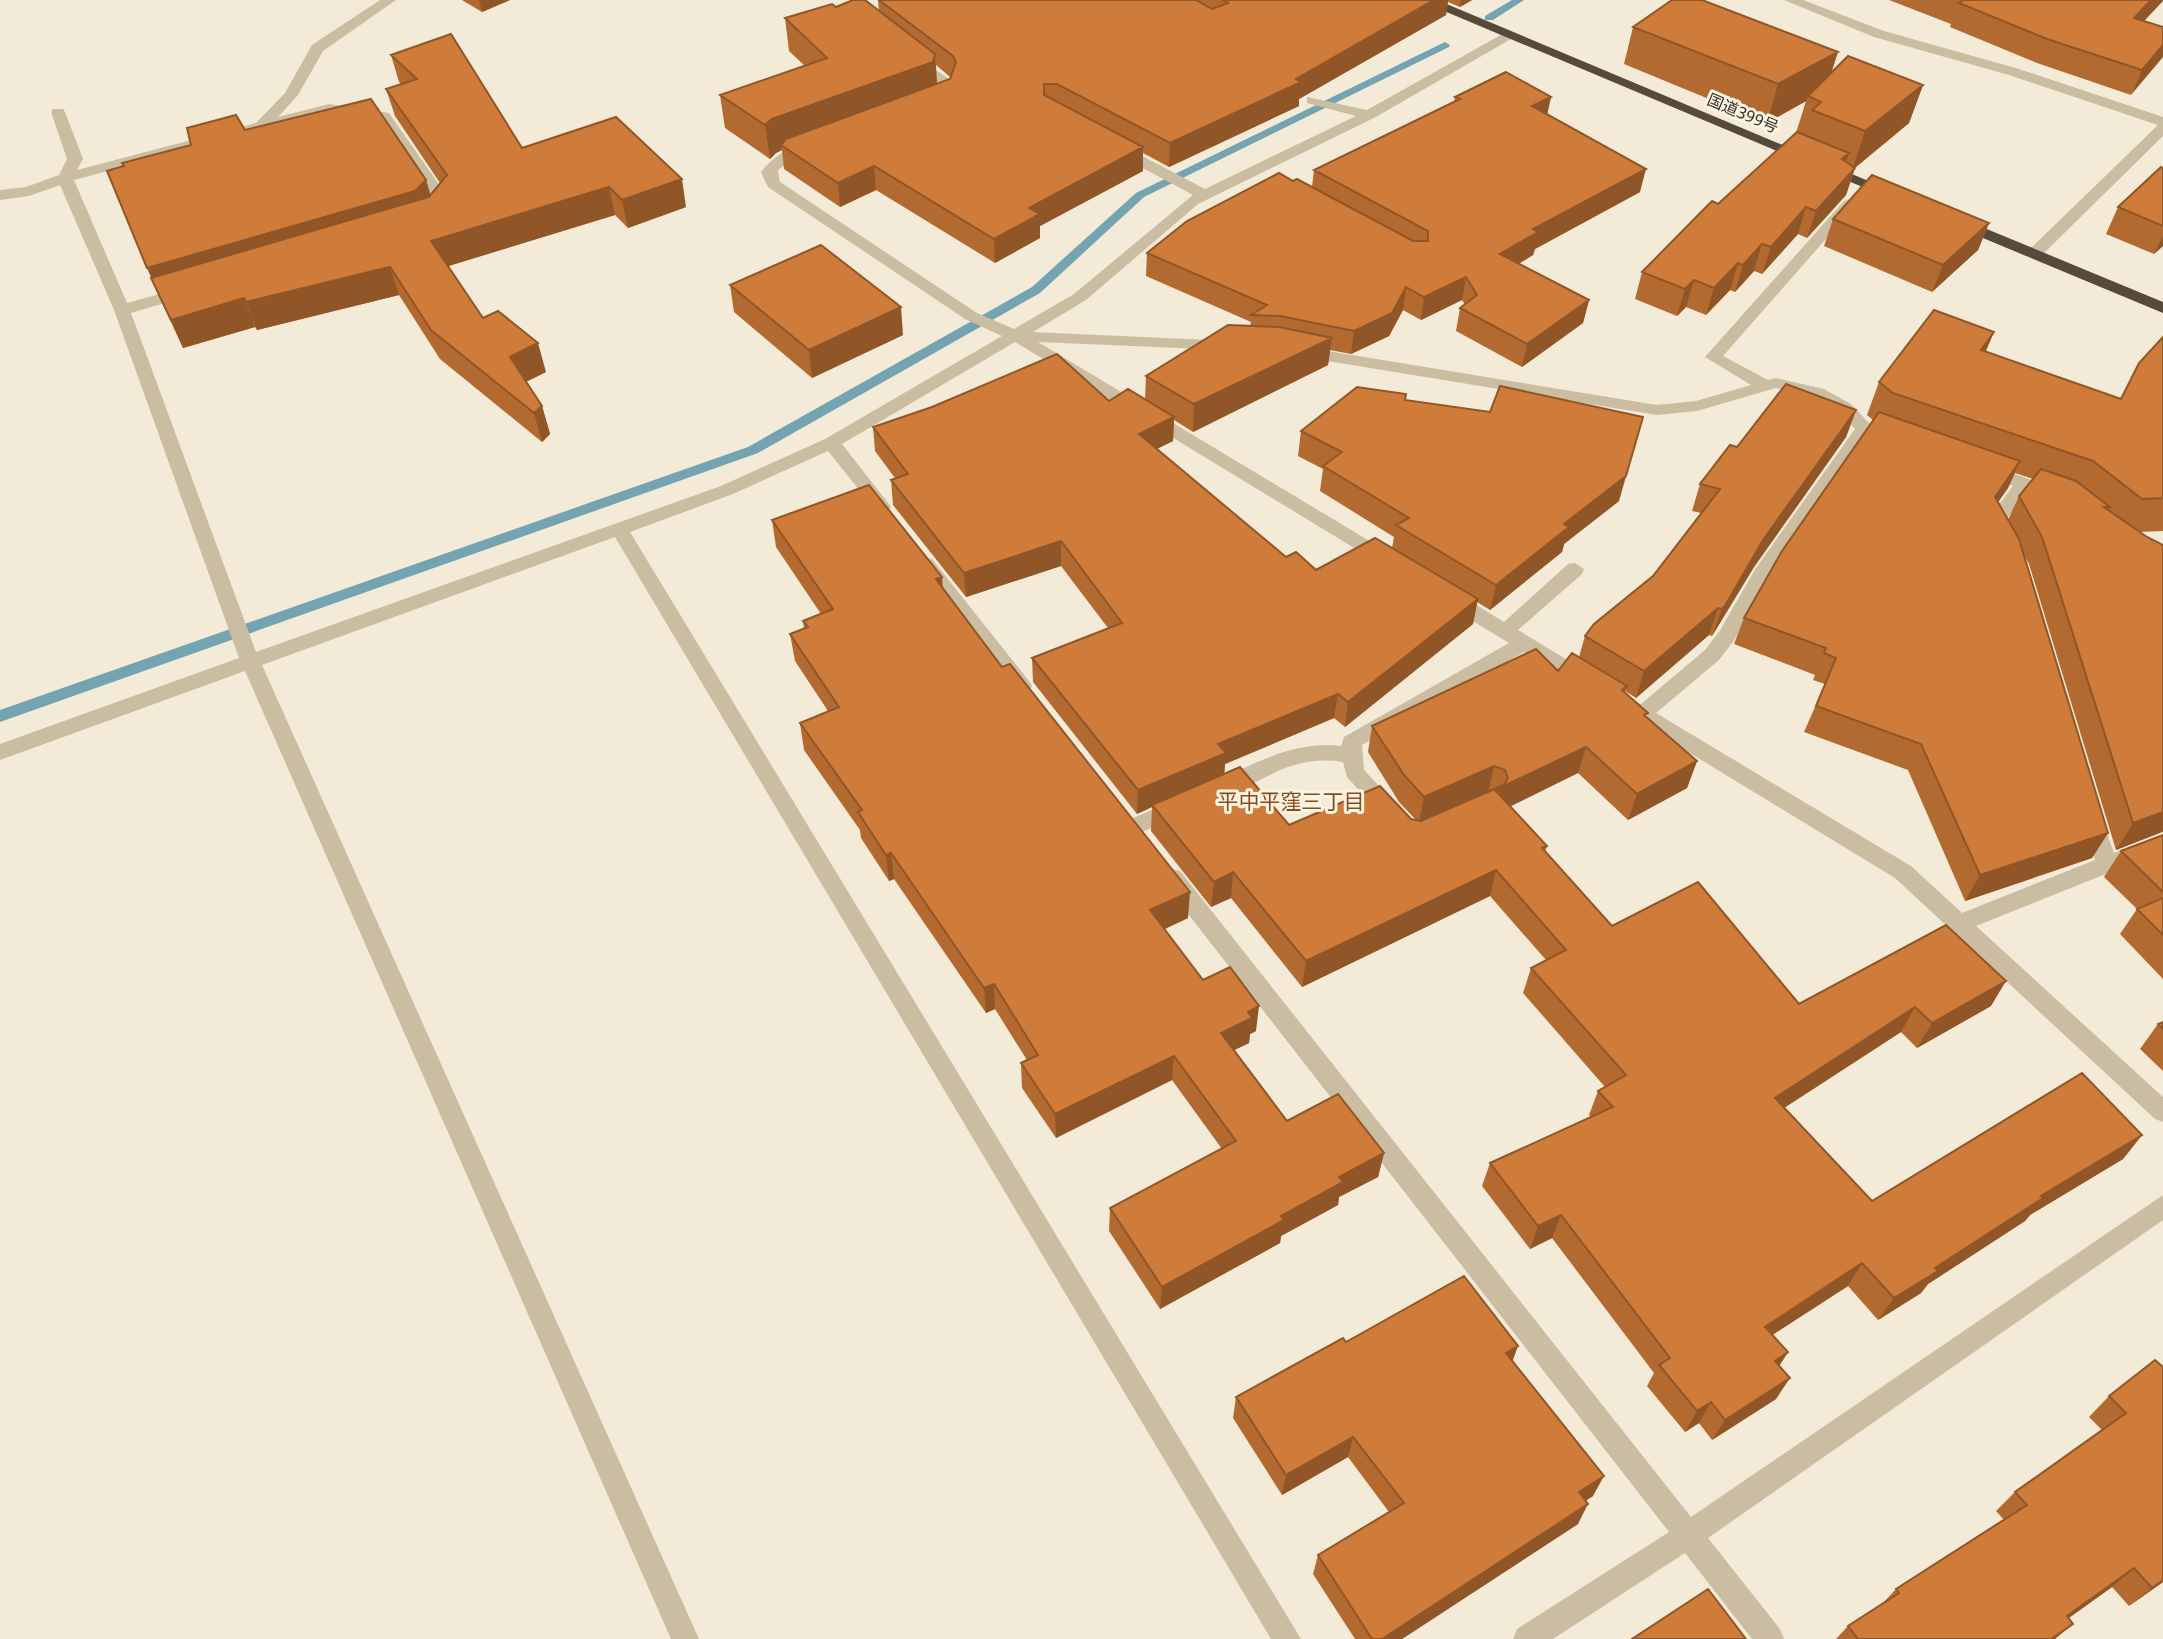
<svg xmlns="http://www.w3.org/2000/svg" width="2163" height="1639" viewBox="0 0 2163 1639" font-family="'Noto Sans','Noto Sans JP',sans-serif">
  <rect width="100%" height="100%" fill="#f3ebd7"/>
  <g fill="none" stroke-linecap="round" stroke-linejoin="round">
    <path fill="#74a3b2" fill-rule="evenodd" d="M1512,0H1524L1493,20H1485V16Z
      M1445,42L1450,45L1449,47L1144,197L1040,293L758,453L0,722V710L748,447L1032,287L1136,193Z"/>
    <path fill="#cbbda2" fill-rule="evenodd" d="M380,0H396L323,51L298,95L278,117L329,104L389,113L452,203L442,214L437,216L429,211L436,203L379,120L329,112L74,180L127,303L189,286L197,291L195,294L131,313L256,652L721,486L825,439L1002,336L965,319L768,187L761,172C772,157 795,141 814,145V151L792,160L778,170L780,182L977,313L1014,329L1074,294L1193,195L1113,152V146H1123L1205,189L1356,116L1307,103V97L1367,110L1506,32L1518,35L1374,118L1198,204L1086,300L1033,332L1232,341L1234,345L1226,350L1038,342L1393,555L1395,559L1393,563H1379L1015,342L842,444L888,503L891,507L888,511H876L828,451L733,494L630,532L1301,1639H1271L615,537L262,665L699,1639H671L245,671L0,760V744L239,658L114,310L60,185L29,196L0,200V190L26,187L59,175L67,159L51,112L53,109H63L65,112L83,159L77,170L256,123L285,93L312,45Z
      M1784,0H1803L1884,31L2019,69L2163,117V136L2040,257H2028V251L2158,125L2009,75L1874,37Z
      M914,54L953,82L955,85L948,103L933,105L931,102L937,97L940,86L909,61V55Z
      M1849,199L1854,201V207L1723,356L1768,380L1776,378L1824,389L1851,404L1870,424L1900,435L1903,439L1894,445L1868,436L1770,576L1733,642L1719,660L1656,713L1911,866L1962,913L2095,860L2082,820L2086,814H2100L2114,853L2163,834V851L1976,926L2163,1097V1122L2155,1119L1895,878L1616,708L1613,703L1623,696L1641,704L1705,650L1719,632L1756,568L1855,429L1839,412L1812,397L1776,388L1697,411L1657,415L1303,357L1295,352L1303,347L1657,405L1696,401L1751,385L1705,357L1844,201Z
      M1985,463L2059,490L2062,494L2053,500L2028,491L2003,524L2008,534L2006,538H1992L1985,523L2013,486L1979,473L1976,469Z
      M925,557L932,559L1029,681L1032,686L1029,691H1015L918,567L916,563Z
      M1575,563L1584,569L1582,574L1518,630L1594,676L1597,681L1594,686H1580L1524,652L1362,745L1364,770L1396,804L1399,810L1396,816H1382L1347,777L1343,762C1324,759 1305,761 1288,767C1270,773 1233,798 1216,793L1213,787L1216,781C1255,763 1297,740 1341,746L1344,737L1509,643L1443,603L1441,598L1443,593H1457L1504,622L1568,564Z
      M1178,799L1185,801L1188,807L1185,813L1140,833H1126L1122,827L1126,821Z
      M1172,869L1180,871L1691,1517L2163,1195V1220L1708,1538L1780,1629L1784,1639H1752L1685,1553L1553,1639H1513L1517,1629L1669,1532L1164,883L1161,877L1164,871Z"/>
    <path fill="#574a3b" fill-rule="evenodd" d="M1418,0H1437L1897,193L1894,196H1884Z
      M1960,218L2163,302V313L1954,226L1952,223Z"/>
  </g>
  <path fill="#b26a31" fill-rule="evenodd" d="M462,0H510L482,12Z
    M878,0H1472L1460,7L1448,2L1446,15L1299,99V106L1169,167L1143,153V171L1040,226V238L995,263L876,190L840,207L784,169L782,150L776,153L770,159L725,128L720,95L805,66L789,51L785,18L836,7L879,11ZM936,65L950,77V79L937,83Z
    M1889,0H2163L2144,21L2163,27L2131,95L2037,63L1950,27L1951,24Z
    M1633,27L1832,72L1923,85L1909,123L1855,168L1846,195L1807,238L1798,234L1762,274L1754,271L1735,292L1730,290L1706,315L1686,307L1677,316L1635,299L1642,272L1796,133L1806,101L1767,123L1624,64Z
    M391,55L522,148L686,207L628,228L615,215L448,266L483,318L546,372L526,382L542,406L550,434L542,442L440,359L399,295L257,330L255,327L183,348L157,292L245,130L426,180L430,195L440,183L395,116L386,89L401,84L399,82Z
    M1455,97H1551L1547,115L1640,192L1535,249L1533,255L1518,264L1589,300L1583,323L1522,367L1456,331L1460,308L1465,305L1462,300L1421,320L1403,310L1389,336L1351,354L1330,350L1328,365L1193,432L1174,420L1173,441L1157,449L1286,557L1316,570L1392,548L1394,537L1320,491L1323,469L1298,456L1301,431L1405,400L1619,501L1564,544L1562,552L1490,610L1477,602L1473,624L1345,727L1334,718L1225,764L1224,774L1289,825L1411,819L1416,820L1399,802L1368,752L1372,726L1558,671L1579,657L1585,636L1653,576L1701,513L1692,511L1700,484L1737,447L1856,410L1846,437L1754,567L1712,636L1709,635L1636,698L1625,691V693L1647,717L1697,761L1687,788L1628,820L1578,773L1510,806L1547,846L1545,852L1612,926L1799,1004L1991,1006L1917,1048L1901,1032L1784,1108L1872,1201L2142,1135L2123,1159L2030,1215L2025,1221L1928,1284L1921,1293L1878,1320L1848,1286L1772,1335L1788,1352L1779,1366L1776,1399L1712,1440L1699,1423L1685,1432L1647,1386L1654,1373L1552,1238L1530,1249L1482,1186L1490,1163L1591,1117L1589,1115L1598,1091L1605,1087L1523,993L1531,968L1546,960L1490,896L1302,987L1231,898L1211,907L1151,831L1152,807L1137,814L1033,682L1032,658L1108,628L1061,566L966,597L893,505L891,480L895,478L875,451L873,427L1109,401L1145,400L1146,376L1250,326L1251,322L1146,276L1147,253L1293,181L1312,187L1314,170L1454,102Z
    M2163,168V246L2154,254L2106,234L2118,207Z
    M1833,219L1989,223L1978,250L1932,292L1824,246Z
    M730,285L903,335L812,378L734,312Z
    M2163,337V531L2139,532L2147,537L2163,545V832H2162L2116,850L2029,564L2024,555L2108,833L2092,858L1965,901L1908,770L1804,732L1825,684L1813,680L1815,675L1734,644L1744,618L1873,420L1867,415L1879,382L1986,351L2121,399ZM2015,473L2033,479L2019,496L2008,520L1998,502L2008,488Z
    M772,520L943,588L1188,918L1165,929L1203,980L1256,1031L1250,1034L1249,1043L1234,1050L1287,1121L1384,1153L1378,1177L1339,1197L1338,1205L1281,1236L1280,1243L1160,1309L1109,1231L1110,1208L1222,1149L1172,1080L1056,1138L1022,1088L1021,1063L1027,1060L995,1009L986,1013L894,879L889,881L861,838L860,830L804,750L800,723L828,711L795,661L790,634L804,629L803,621L821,614L776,547Z
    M2163,835V979L2120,934L2137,909L2104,877L2121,851Z
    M2163,1022V1071L2140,1049L2158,1024Z
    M1346,1342L1512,1361L1593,1496L1585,1501L1578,1524L1402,1639H1355L1313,1574L1318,1555L1389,1512L1348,1457L1282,1495L1233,1418L1236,1397Z
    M2163,1367V1582L2129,1606L2112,1587L2069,1618L2055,1639H1836L1848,1626L1882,1604L1896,1589L2004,1520L1996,1511L2015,1492L2102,1430L2089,1417L2109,1396Z"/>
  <path fill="#915628" d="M479,0H510L482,12Z
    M1434,0H1448L1446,15L1299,99V106L1169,167L1170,143L1296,79Z
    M1461,0H1472L1460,7Z
    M2151,0H2163V1L2124,42L2134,18Z
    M2163,45V57L2131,95L2142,70Z
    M1838,52L1826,90L1808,96L1806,101L1767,123L1778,84Z
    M935,54L937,87L781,145L782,150L776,153L770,159L765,125L772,119Z
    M1923,85L1909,123L1852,170L1865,131Z
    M1551,97L1546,119L1532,106Z
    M1143,147V171L1040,226V238L995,263L994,239L1029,208Z
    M1849,153L1840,180L1842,159Z
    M874,166L876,190L840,207L838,183Z
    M1855,168L1846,195L1807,238L1816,211Z
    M1646,169L1640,192L1535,249L1533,255L1495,278L1500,254L1533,229Z
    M682,179L686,207L628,228L622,200Z
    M426,180L433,203L157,291L147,268Z
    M609,187L615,215L439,269L431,241Z
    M1806,207L1798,234L1762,274L1771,247Z
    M1989,223L1978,250L1932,292L1943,265Z
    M2163,236V246L2154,254Z
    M1762,244L1754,271L1735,292L1743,265Z
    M1738,263L1730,290L1706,315L1714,288Z
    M390,267L399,295L257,330L246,302Z
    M1466,277L1462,300L1421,320L1424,297Z
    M1694,280L1686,307L1677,316L1685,289Z
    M1406,287L1403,310L1389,336L1351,354L1354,331Z
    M244,298L255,327L183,348L171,320Z
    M1589,300L1583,323L1522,367L1527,344Z
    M901,307L903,335L812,378L809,350Z
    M1994,332L1980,365L1981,350Z
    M1332,338L1328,365L1193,432L1194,404Z
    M538,343L546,372L517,386L510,357Z
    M542,406L550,434L542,442L534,413Z
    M1856,410L1846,437L1754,567L1712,636L1722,609L1763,540Z
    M1174,417L1173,441L1138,458L1139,434Z
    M1643,417L1619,501L1564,544L1562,552L1490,610L1496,585L1564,524Z
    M2020,461L2008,488L1983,524L1995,497Z
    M1061,541V566L966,597L964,573Z
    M942,577L944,604L936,579Z
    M1478,599L1473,624L1345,727L1348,702Z
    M1718,608L1709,635L1636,698L1644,671Z
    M1338,694L1334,718L1225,764L1224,777L1152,805V807L1137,814L1138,790L1218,744Z
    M1586,747L1578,773L1489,817L1495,790Z
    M1697,761L1687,788L1628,820L1637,794Z
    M1494,766L1488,793L1419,823L1424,797Z
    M2163,812V830L2162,832L2116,850L2133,823Z
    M2108,833L2092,858L1965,901L1980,875Z
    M891,853L894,879L889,881L886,855Z
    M1496,870L1490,896L1302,987L1306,961Z
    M1233,872L1231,898L1211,907L1214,882Z
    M1190,892L1188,918L1149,936L1150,910Z
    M2006,981L1991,1006L1917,1048L1932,1023Z
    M994,984L995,1009L986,1013L984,988Z
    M1259,1006L1256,1031L1250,1034L1249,1043L1218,1058L1221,1033L1248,1012Z
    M1915,1007L1901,1032L1762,1122L1775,1098Z
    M1174,1056L1172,1080L1056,1138L1055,1114Z
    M2142,1135L2123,1159L2030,1215L2025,1221L1928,1284L1921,1293L1878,1320L1894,1298L1935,1268L2041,1196Z
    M1384,1153L1378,1177L1339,1197L1338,1205L1281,1236L1280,1243L1160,1309L1162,1287L1281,1216L1339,1177Z
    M1561,1215L1552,1238L1530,1249L1538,1226Z
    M1862,1263L1848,1286L1752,1348L1765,1327Z
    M1518,1346L1510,1368L1506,1353Z
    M1788,1352L1774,1374L1775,1361Z
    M1790,1378L1776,1399L1712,1440L1725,1420Z
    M1711,1402L1699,1423L1685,1432L1697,1411Z
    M1353,1437L1348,1457L1282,1495L1286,1475Z
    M1604,1476L1593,1496L1568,1512L1579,1492Z
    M1588,1504L1578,1524L1402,1639H1382Z
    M2134,1568L2112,1587L2046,1634L2067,1616Z
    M2163,1580V1582L2129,1606L2152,1588Z
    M2073,1624L2055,1639H2051Z"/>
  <path fill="#cf7b39" stroke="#915628" stroke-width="2" d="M853,0H865L935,54L933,62L772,119L765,125L720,95L827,58L785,18L832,4L836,7Z
    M879,0H1196L1212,9L1228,3L1223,0H1434L1296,79L1301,82L1170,143L1057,84H1044V95L1143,147L1029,208L1040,214L994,239L874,166L838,183L781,145L786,139L950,79L956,62L953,56Z
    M1672,0H1702L1838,52L1778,84L1633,27Z
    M1962,0H2151L2134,18L2163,27V45L2142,70L2047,39L1959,3L1963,0Z
    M451,34L522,148L616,117L682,179L622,200L609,187L431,241L483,318L498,311L538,343L510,357L542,406L534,413L431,330L390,267L246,302L244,298L171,320L151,278L429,197L447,175L386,89L417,79L391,55Z
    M1848,56L1923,85L1865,131L1812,110L1821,102L1808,96Z
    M1506,72L1551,97L1532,106L1646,169L1533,229L1538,232L1500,254L1589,300L1527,344L1460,308L1477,295L1466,277L1424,297L1406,287L1392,313L1354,331L1280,316L1251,315L1267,305L1147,253L1187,221L1279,173L1293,181L1297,179L1413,241H1428V231L1314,170L1460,99L1455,97Z
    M371,99L426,180L415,191L147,268L107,171L124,166L122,163L191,145L187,128L236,115L245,130Z
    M1797,132L1849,153L1842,159L1855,168L1816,211L1806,207L1771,247L1762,244L1743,265L1738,263L1714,288L1694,280L1685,289L1642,272L1712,201L1718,204Z
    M2161,167L2163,168V226L2118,207Z
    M1872,175L1989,223L1943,265L1833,219Z
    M821,245L901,307L809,350L730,285Z
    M1934,310L1994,332L1981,350L2121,399L2139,363L2163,337V498L2142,499L2093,461L1893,393L1879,382Z
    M1228,325L1279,327L1332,338L1194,404L1146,376Z
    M1057,354L1109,401L1128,389L1174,417L1139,434L1286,557L1296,552L1316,570L1375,538L1478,599L1348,702L1338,694L1218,744L1226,753L1138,790L1032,658L1122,623L1061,541L964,573L891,480L908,474L873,427L932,407Z
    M1786,384L1856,410L1763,540L1726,604L1722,609L1718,608L1644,671L1585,636L1594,624L1653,576L1720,489L1700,484L1730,445L1737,447Z
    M1500,386L1643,417L1626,476L1564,524L1569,527L1496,585L1396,525L1409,518L1323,466L1342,452L1301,431L1357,387L1406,394L1405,400L1490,412Z
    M1879,412L2020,461L1995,497L2019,539L2108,833L1980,875L1921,744L1816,706L1836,658L1824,653L1826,648L1744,618L1782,551Z
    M2041,469L2076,481L2110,507H2104L2147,537L2163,545V812L2133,823L2042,537L2019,496Z
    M869,485L942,577L936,579L1002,667L1010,664L1190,892L1150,910L1203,980L1230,967L1259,1006L1248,1012L1252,1018L1221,1033L1287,1121L1338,1094L1384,1153L1339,1177L1343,1182L1281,1216L1284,1220L1162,1287L1110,1208L1236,1141L1174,1056L1055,1114L1021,1063L1038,1055L994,984L984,988L891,853L886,855L858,812L862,810L800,723L839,707L790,634L808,627L803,621L833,609L772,520Z
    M1536,649L1558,671L1572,653L1627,686L1622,690L1648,713L1644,715L1697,761L1637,794L1586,747L1495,790L1547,846L1542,848L1612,926L1698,882L1799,1004L1946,925L2006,981L1932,1023L1915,1007L1775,1098L1872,1201L2082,1073L2142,1135L2041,1196L2043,1198L1935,1268L1938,1271L1894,1298L1862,1263L1765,1327L1788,1352L1775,1361L1790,1378L1725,1420L1711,1402L1697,1411L1659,1365L1670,1358L1561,1215L1538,1226L1490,1163L1613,1107L1598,1091L1626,1075L1531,968L1566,950L1496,870L1306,961L1233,872L1214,882L1152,805L1240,767L1289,825L1380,786L1411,819L1421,821L1504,785L1508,778L1505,770L1494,766L1424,797L1404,775L1372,726Z
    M2163,835V892L2121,851Z
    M2163,898V935L2137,909Z
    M2163,1022V1029L2158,1024Z
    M1464,1276L1518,1346L1506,1353L1604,1476L1579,1492L1588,1504L1382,1639H1372L1318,1555L1404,1503L1353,1437L1286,1475L1236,1397L1343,1338L1346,1342Z
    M2155,1360L2163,1367V1580L2152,1588L2134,1568L2067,1616L2073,1624L2051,1639H1858L1848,1626L1899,1593L1896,1589L2027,1505L2015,1492L2126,1413L2109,1396Z
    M1708,1589L1746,1639H1632Z"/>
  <g text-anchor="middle" stroke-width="6" stroke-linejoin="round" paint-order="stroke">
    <g font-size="16" fill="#352d25" stroke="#faf4e3">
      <text transform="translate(1743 113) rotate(23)" y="6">国道399号</text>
    </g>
    <g font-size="21" fill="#8a4a19" stroke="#faf4e3">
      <text x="1291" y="809">平中平窪三丁目</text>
    </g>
  </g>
</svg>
